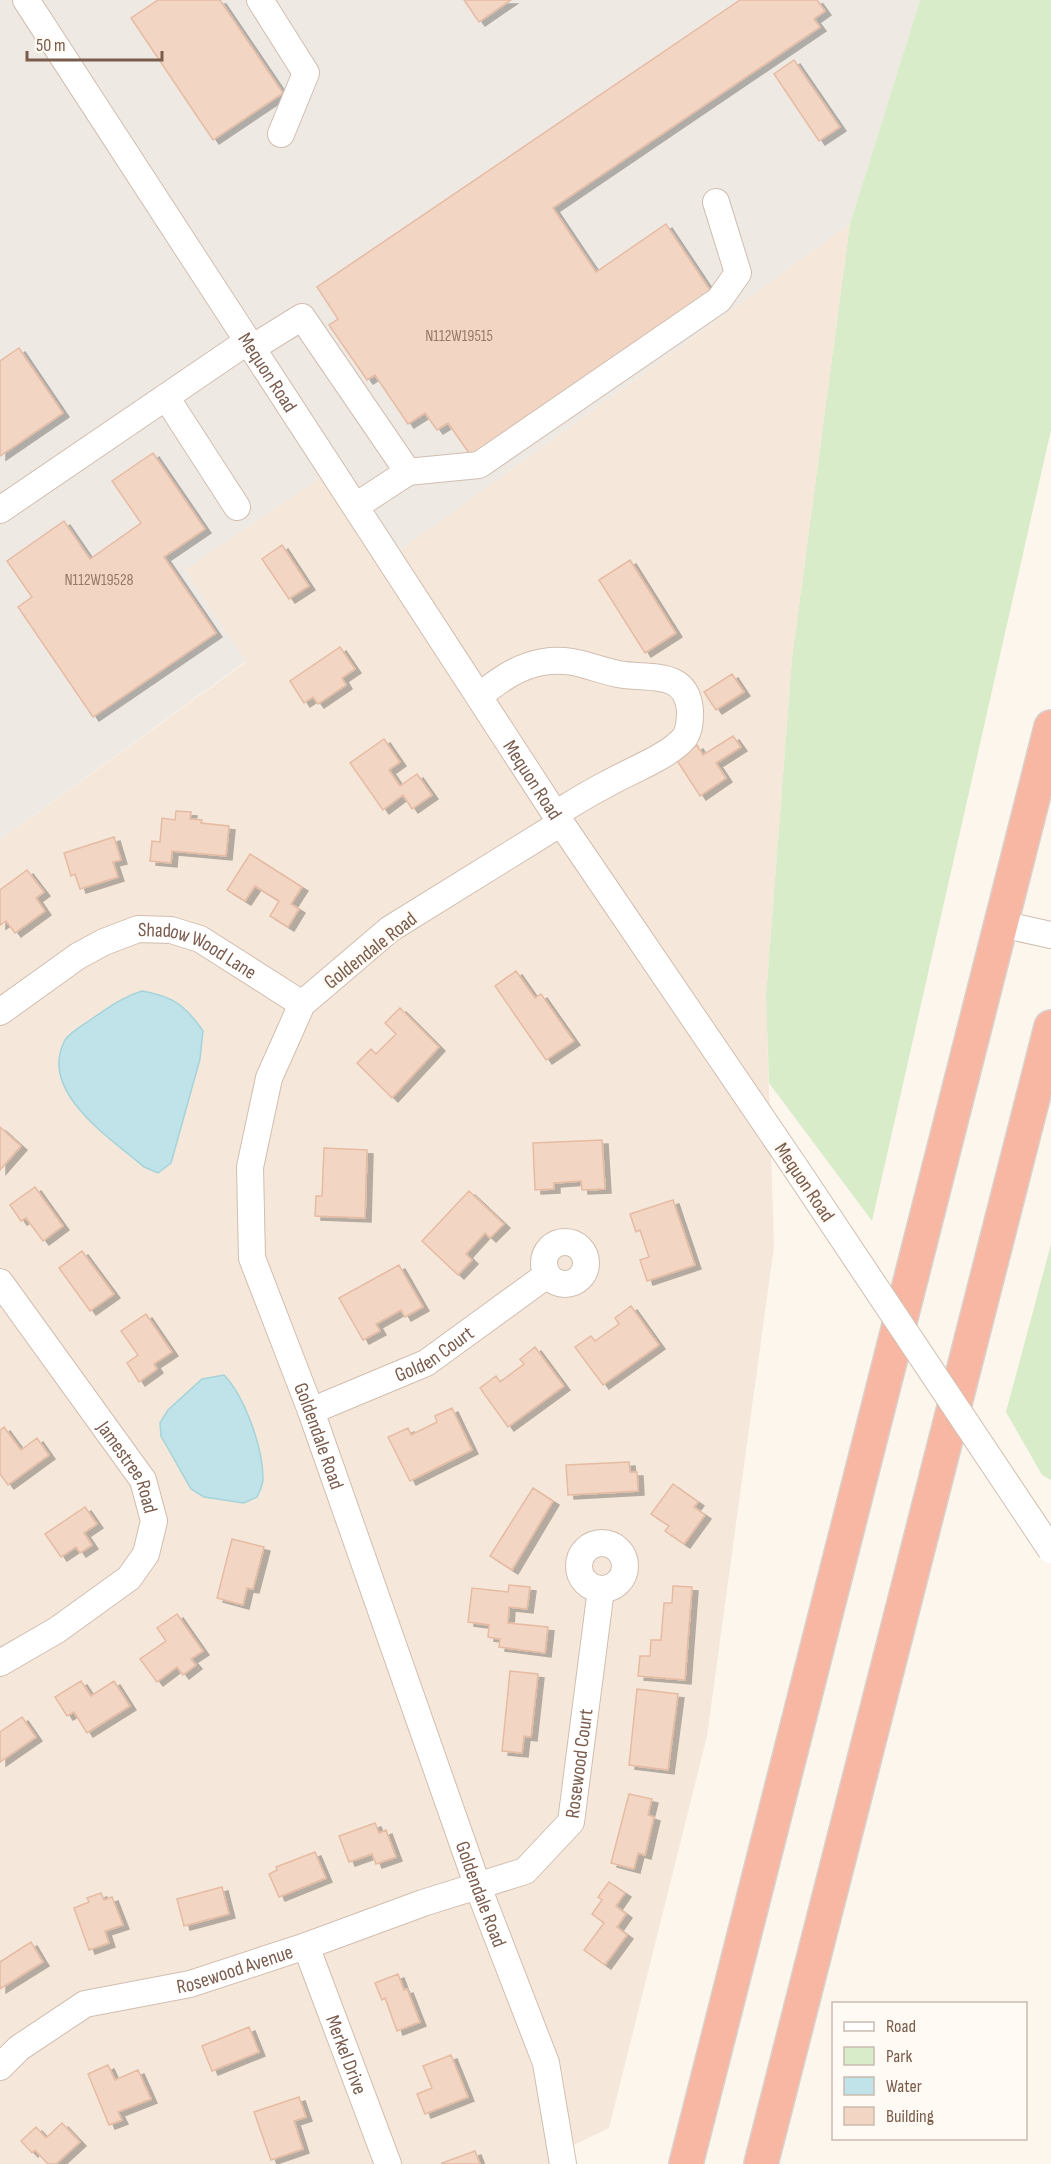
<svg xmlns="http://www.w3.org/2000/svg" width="1051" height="2164" viewBox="0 0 1051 2164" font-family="'Sofia Sans Condensed',sans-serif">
  <defs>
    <filter id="shadow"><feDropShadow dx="6" dy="4" stdDeviation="0" flood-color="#0004"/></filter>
  </defs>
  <rect width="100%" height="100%" fill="#fdf6ec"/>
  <path fill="#f5e8da" d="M850,224L792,659L766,997L774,1246L707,1736L609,2128L549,2157V2164H0V840L246,662L185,570L325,474L382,563Z"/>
  <path fill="#efe9e4" d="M0,0H920L850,224L396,553L325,474L185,570L246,661L0,840Z"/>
  <path fill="#d8ecc9" d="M920,0H1051V430L872,1221L769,1083L766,997L792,659L850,224Z
    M1051,1244V1480L1042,1475L1006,1412Z"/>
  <path fill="#bfe3e8" stroke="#a5d3da" stroke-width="1.5" d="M142,991C173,996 186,1006 203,1031L200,1059L171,1163L158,1173L144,1167C112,1139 37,1092 65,1040C69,1033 83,1025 90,1020C108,1008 122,997 142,991Z
    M224,1375C245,1397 263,1448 263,1479C263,1485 260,1491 257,1497L244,1503L204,1497L191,1489L161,1436L160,1423L168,1410L202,1379Z"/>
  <path fill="#f3d5c3" stroke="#e6bba3" stroke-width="1.5" filter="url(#shadow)" d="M158,0H220L283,93L213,140L131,18Z
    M464,0H511L479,22Z
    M740,0H817L825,11L814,19L820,27L553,208L596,272L666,224L712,293L471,456L448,423L437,430L425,413L408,424L375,375L367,380L329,325L338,319L317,287Z
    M794,60L840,127L819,141L774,74Z
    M19,348L63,413L0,456V361Z
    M153,453L205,529L164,557L216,633L93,717L18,607L32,597L7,561L64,521L90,559L141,523L112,481Z
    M282,545L309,586L289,599L262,559Z
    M630,560L676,633L645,653L599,580Z
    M340,647L355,669L342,678L346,685L318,704L313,697L304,703L290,681Z
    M732,674L744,692L716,710L704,692Z
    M733,736L741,747L716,763L726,778L700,796L676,759L697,745L703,755Z
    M384,739L400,762L389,770L400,786L417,774L432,795L412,809L403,795L383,810L350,763Z
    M176,811L191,812L190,819L202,820L201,823L229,826L226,856L172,851L171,863L150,861L152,841L160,842L162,818L175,820Z
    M114,837L121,860L113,862L118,877L80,889L75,874L71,876L64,853Z
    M250,854L302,887L291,904L299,909L288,927L270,916L279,901L255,886L245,901L227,890Z
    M27,870L44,892L36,898L45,911L15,933L6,921L0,925V890Z
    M516,971L535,998L541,994L574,1041L546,1060L495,986Z
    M400,1008L439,1047L392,1098L357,1063L371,1049L376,1054L396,1034L385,1023Z
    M0,1127L21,1146L0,1170Z
    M602,1140L605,1189L582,1190L581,1181L554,1183V1189L535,1190L533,1143Z
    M324,1148L367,1150L365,1218L315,1216L316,1196H322Z
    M35,1187L63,1226L43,1241L26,1218L21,1221L10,1205Z
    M469,1191L504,1224L490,1238L485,1233L466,1254L472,1260L458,1275L422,1241Z
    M673,1200L695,1265L647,1281L640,1260L649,1257L640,1230L636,1232L630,1214Z
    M82,1251L114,1294L90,1311L59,1268Z
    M399,1265L423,1307L405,1317L401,1310L376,1324L380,1331L363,1340L339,1298Z
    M631,1306L659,1345L603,1385L575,1347L591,1336L595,1341L619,1324L615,1318Z
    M146,1314L172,1352L154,1364L157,1369L139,1382L127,1363L138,1355L121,1331Z
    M535,1347L564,1386L508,1427L480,1388L496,1376L500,1382L524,1364L520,1359Z
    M452,1408L472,1450L410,1481L388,1437L408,1428L411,1435L437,1422L435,1416Z
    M4,1427L21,1450L37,1438L49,1455L8,1485L0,1474V1430Z
    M629,1462L630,1472H637L638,1491L568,1495L566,1465Z
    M673,1484L698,1502L694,1507L705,1515L684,1544L665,1531L669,1526L651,1514Z
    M533,1488L553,1501L512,1570L490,1556Z
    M85,1507L97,1524L84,1533L92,1545L80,1553L76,1547L61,1557L45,1534Z
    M232,1539L264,1547L253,1589L247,1588L243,1605L217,1598Z
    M509,1585L530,1587L527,1609L509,1607L508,1623L548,1627L545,1653L499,1647L500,1639L488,1637L489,1625L468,1622L472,1588L508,1592Z
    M673,1586L692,1587L685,1680L638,1676L640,1656H650L651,1640H661L664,1603H672Z
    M177,1614L203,1651L191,1659L196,1665L183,1675L177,1667L157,1682L140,1659L166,1641L157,1628Z
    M510,1671L538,1674L531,1737L524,1736L522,1753L502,1751Z
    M81,1681L91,1696L114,1681L130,1706L87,1733L74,1712L67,1716L55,1697Z
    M637,1689L678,1694L668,1770L629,1765Z
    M22,1717L36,1737L0,1762V1732Z
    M629,1794L652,1799L648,1815L654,1817L645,1855L638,1853L634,1869L611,1863Z
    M375,1823L379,1833L386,1830L396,1857L376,1864L372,1854L349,1862L339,1836Z
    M315,1852L326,1878L279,1897L269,1874L277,1870L276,1867Z
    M609,1882L625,1893L616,1906L626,1914L617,1927L627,1935L605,1965L584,1950L604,1923L592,1914L602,1900L598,1897Z
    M222,1887L229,1914L184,1926L177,1899Z
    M101,1893L104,1900L112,1897L123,1925L105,1931L109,1943L89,1950L74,1908L89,1902L87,1898Z
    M31,1942L43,1962L0,1989V1962Z
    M398,1974L404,1990L407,1989L420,2022L397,2031L385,1998L382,2000L375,1983Z
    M249,2027L259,2052L212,2071L202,2046Z
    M451,2055L468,2097L425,2114L417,2094L432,2088L423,2066Z
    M108,2065L115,2080L138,2070L151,2099L118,2112L122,2120L109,2125L88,2074Z
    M299,2097L306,2117L294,2121L303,2149L271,2160L254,2112Z
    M62,2123L80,2142L56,2164H48L35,2150L32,2153L21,2141L36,2127L46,2138Z
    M475,2151L480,2164H442V2163Z"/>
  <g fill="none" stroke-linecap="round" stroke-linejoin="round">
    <defs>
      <g id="minor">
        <path id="s1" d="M26,0L561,823L795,1167"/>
        <path d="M260,0L306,73L281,134"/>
        <path d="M252,348L302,317L408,472L356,506"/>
        <path d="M166,397L237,507"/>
        <path d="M407,472L479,465L719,300L738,273L716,202"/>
        <path d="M0,510L248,341"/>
        <path d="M479,696C498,681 518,666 543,662C573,657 590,668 618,674C647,680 686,668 690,710C690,719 690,729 685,737C669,757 629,771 607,784C589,793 572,804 555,814"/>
        <path id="s2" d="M561,823L390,929L302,1004L269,1078L250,1167L252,1258L311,1411L478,1887L546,2063L563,2164"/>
        <path d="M1001,924L1051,935"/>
        <path id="s3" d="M0,1012L78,956L104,942L138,929L171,930L200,939L302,1004"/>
        <circle cx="565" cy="1263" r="21"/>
        <path id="s4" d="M0,1282L143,1480L154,1521L146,1554L129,1578L57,1630L0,1663"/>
        <path id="s5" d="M311,1411L426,1363L547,1275"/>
        <circle cx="602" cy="1566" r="23"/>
        <path id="s6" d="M306,1946L388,2164"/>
        <path id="s7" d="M0,2067L19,2048L85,2004L190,1984L306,1946L423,1903L525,1871L571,1822L601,1589"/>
      </g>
      <path id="highway" d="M686,2164L1051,727
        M761,2164L1051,1027"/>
    </defs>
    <use href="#minor" stroke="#d1beb0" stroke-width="28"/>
    <use href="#highway" stroke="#dad1cd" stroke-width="36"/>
    <use href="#minor" stroke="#fff" stroke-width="26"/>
    <use href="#highway" stroke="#f7b7a3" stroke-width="33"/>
    <defs>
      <path id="minor-bridge" d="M795,1167L1051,1550"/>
    </defs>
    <use href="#minor-bridge" stroke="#d1beb0" stroke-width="28" stroke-linecap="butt"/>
    <use href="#minor-bridge" stroke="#fff" stroke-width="26"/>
  </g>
  <g text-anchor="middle" stroke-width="4.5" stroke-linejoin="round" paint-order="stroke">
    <g font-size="16" fill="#987a6a">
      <text x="459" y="341">N112W19515</text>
      <text x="99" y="585">N112W19528</text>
    </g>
    <g font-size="20" fill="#7a5c4d" stroke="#fffaf3">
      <text dy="7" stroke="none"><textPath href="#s1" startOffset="444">Mequon Road</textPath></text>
      <text dy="7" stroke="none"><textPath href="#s1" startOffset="930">Mequon Road</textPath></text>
      <text transform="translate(370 950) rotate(-38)" y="7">Goldendale Road</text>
      <text dy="7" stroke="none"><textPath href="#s3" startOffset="226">Shadow Wood Lane</textPath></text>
      <text transform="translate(805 1182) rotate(56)" y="7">Mequon Road</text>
      <text dy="7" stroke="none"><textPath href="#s5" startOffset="136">Golden Court</textPath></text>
      <text dy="7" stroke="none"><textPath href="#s2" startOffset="770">Goldendale Road</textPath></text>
      <text dy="7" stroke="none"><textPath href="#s4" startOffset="226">Jamestree Road</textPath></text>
      <text dy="7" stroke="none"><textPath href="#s7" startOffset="693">Rosewood Court</textPath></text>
      <text dy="7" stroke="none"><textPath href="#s2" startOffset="1256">Goldendale Road</textPath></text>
      <text dy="7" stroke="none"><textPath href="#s7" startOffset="260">Rosewood Avenue</textPath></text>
      <text dy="7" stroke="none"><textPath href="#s6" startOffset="116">Merkel Drive</textPath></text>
    </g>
  </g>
  <rect x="832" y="2002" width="195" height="138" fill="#fffaf3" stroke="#cabbb1" stroke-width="1.5"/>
  <rect x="844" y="2022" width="30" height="9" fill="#ffffff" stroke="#cabbb1" stroke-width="1.5"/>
  <text x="886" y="2032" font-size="18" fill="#7a5c4d">Road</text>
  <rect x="844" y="2047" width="30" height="18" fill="#d8ecc9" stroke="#cabbb1" stroke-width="1.5"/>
  <text x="886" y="2062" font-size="18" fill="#7a5c4d">Park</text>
  <rect x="844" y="2077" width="30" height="18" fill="#bfe3e8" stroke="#cabbb1" stroke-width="1.5"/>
  <text x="886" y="2092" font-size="18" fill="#7a5c4d">Water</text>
  <rect x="844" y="2107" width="30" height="18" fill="#f3d5c3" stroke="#cabbb1" stroke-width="1.5"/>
  <text x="886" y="2122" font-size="18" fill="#7a5c4d">Building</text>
  <path d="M27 51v9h135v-9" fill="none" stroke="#7a5c4d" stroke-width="3"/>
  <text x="36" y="51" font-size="18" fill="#7a5c4d" stroke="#fffaf3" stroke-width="4.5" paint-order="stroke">50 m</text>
</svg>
